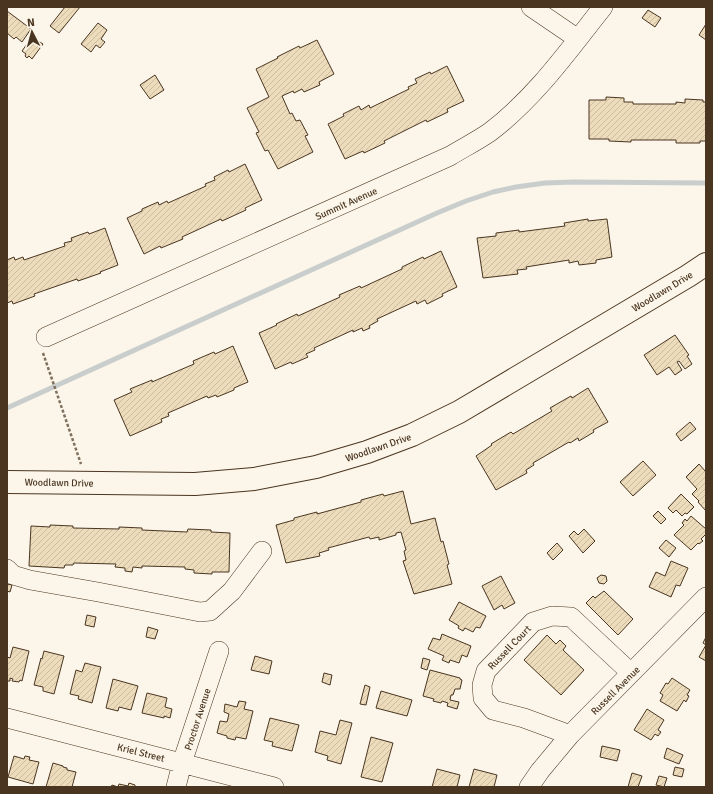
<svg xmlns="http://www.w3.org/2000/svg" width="713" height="794" viewBox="0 0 713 794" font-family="Signika,sans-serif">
  <defs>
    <pattern id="building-hatch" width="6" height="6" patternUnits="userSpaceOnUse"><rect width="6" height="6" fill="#ecdcbc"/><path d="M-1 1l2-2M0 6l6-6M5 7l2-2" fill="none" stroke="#ccbda1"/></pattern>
  </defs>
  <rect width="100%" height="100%" fill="#fbf6e9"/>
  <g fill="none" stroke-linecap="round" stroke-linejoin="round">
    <path stroke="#c9cecd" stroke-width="5" d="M7,408L437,213L466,201L493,192L516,187L545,183L574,182L706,183"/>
  </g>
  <path fill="url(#building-hatch)" stroke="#4a3520" d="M65,7H80L59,33L50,26Z
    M648,10L661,18L655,27L642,18Z
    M7,11L31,29L22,42L16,37L14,39L7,33Z
    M98,23L107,30L101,39L105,42L100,48L96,45L91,52L81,44Z
    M706,24V40L699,35Z
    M32,37L43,44L32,59L29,56L27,58L25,56L26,54L22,51Z
    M317,40L334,74L319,82L320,85L304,92L302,89L294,93L293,91L282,96L290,114L292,113L296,121L300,120L308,135L305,136L313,152L278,169L268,150L265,151L256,133L259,132L247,108L269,97L256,69L278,58L277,57L299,46L300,48Z
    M447,66L464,101L447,109L448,112L427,122L426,120L384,141L385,143L364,153L363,151L345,159L328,124L344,116L343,114L359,106L361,110L369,105L370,108L409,89L408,87L417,83L415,79L430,72L431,74Z
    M155,75L164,90L150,99L140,85Z
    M606,97L624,98V102H633V104H676V102L685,103V99L703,100V102H706V141H700V143H676V140H631V142L609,141V139H589V100H606Z
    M245,164L262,200L245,208L246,210L222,221L221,219L182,237L183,239L161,248L160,246L144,254L127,218L142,211V209L158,202L159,205L167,201L168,203L206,186L205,184L215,180L214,177L228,170L229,172Z
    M588,219V221L607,219L612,257L596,260V263L579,265L578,261L569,263V260L526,267L527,269L517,270L518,274L483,278L477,238L496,236V233L519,230V232L565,226L564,223Z
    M105,228L118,265L100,272L101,273L78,281L77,279L34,294L35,296L13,304L12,301L7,303V260L14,257L15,260L23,257L24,260L65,246L64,243L72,241L71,238L88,232L89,234Z
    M441,251L457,287L442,294L443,296L427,304L425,300L417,304L416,301L377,319L378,321L369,326L370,328L363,331L362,328L353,332V330L314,348L315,350L306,354L308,357L292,364L291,362L275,369L259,333L277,325L276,324L297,314L298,316L340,297L339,295L360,286L361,288L402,269V267L423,257L424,259Z
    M675,335L689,355L687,356L692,364L685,369L679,361L677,362L682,370L675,375L669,367L657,375L644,355Z
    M233,346L248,382L234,388V390L217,397L216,395L208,398L207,396L168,413L169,416L161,419L162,422L130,436L114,400L132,392L130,389L152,380V382L194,364L193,361L214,352L215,354Z
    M588,388L608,422L593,430L594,432L579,441L578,438L570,443L569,442L533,463L534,465L526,470L527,473L496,490L476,456L492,445L491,444L511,432L513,434L552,411L550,408L571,396L572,398Z
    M690,422L696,429L681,441L676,434Z
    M643,461L656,475L633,496L620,482Z
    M699,464L706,472V511L698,502L699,501L692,494L697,489L686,477Z
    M403,491L411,524L435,518L441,542L443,541L449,564L447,565L452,584L414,594L403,561L406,560L404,551L406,550L401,532L396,533V535L379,540V537L370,539L369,537L328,548L329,550L319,553L320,556L286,563L276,525L294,520V518L317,512V514L361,502V500L383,494L384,496Z
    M681,494L694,507L687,514L685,513L682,516L676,510L673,513L668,508Z
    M658,511L666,519L661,524L653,516Z
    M691,516L706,529V534L701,539L703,541L699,544L698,543L691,550L674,535L684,525L682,523L685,519L687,521Z
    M50,525L73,526V528L119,529V527L142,528V530L187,532L188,529L211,530V532L230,533L229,572H212V574L194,573V570L185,569V567L142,566V568L133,567L132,572L125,571V568L115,567L116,564L74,563L73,565H65L64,568L29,566L31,526L50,527Z
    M584,529L595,541L583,553L569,536L574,531L578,535Z
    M666,540L676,548L669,557L659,548Z
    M557,543L563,550L553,560L547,553Z
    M671,561L688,568L680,586L676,585L671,597L649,587L656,572L665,576Z
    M601,575L606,576L607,581L604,584L599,583L597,578Z
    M501,576L515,603L504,609L502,605L494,610L482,586Z
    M7,584L12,585L10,592L7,591Z
    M604,591L633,619L618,635L586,603L593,596L595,598Z
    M459,602L486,616L480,628L476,627L473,632L465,628L463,631L458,628L459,626L449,620Z
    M87,615L96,617L94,627L85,625Z
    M148,627L158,630L155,639L146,637Z
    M442,634L471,646L467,657L462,655L459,663L450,660L449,663L442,660L444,656L428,649L433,638L440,640Z
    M547,635L556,644L560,640L566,646L563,650L584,670L561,695L524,660Z
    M706,637V661L699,657L706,645L703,643Z
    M13,647L29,651L22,681L20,680L19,682L12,681L13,679L10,678V681H7V657L10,658Z
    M44,651L64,656L54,694L43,691V687L34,685L41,658L42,659Z
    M255,656L272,661L269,674L251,670Z
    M423,658L430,660L427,670L421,668Z
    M85,663L101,667L92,703L78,699L79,696L70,694L76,670L82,672Z
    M430,670L460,678V679L462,680L460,689H455L453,695H451L450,700L459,702L457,709L447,706L448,703L442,701L441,703L433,701L434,699L423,696Z
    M324,673L332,675L330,685L322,682Z
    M672,678L690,690L687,695L689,696L686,702L684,700L677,711L660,701L663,695L660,693L666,683L668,684Z
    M113,679L138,686L131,710L119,707L118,711L106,708Z
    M365,685L370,687L366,705L360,704Z
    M381,691L412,700L407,716L376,708Z
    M147,693L167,698L165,707L172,709L170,718L164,716V718L142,713Z
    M239,701L246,702L244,709L253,711L246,739L236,737L235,740L227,738V736L217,733L220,721L227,722L229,714L224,712L225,704L237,707Z
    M647,709L664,720L658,730L661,732L658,736L655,734L651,740L634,730Z
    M270,718L299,725L292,751L272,746L273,742L264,740Z
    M340,720L352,723L341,764L327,760L328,756L315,752L320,731L336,735Z
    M371,737L393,743L382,782L361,777Z
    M602,746L620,750L617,761L600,757Z
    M667,748L683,755L679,764L664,758Z
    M14,756L24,759L25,756L30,757L29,760L39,762L33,784L8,777Z
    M53,763L63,766V767L67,768V770L76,772L72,787H46Z
    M675,767L684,769L682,777L673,775Z
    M437,769L460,775L457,787H432Z
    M474,769L497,775L494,787H469Z
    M632,773L642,776L638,787H628Z
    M659,776L667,778L664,787L656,785Z
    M129,783L135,785V787H111L112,785L118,787L119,784L128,786Z"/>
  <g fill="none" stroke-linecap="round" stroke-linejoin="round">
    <defs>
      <path id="minor" d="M531,7L578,39
        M46,337L450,156C463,148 477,141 490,132C535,98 568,51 603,7
        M7,569L13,575L30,580L98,592L200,612L210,611L232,591L262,551
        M7,718L274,787
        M570,735L524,718L493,710L483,698L482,685L486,671L533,622L552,616L571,617L631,673
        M176,787L182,763L219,651
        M529,787L540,771L570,735L706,597"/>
      <path id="major" d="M7,482L195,484L254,479L316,467L367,452L412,435L459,412L688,276L706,264"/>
    </defs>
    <use href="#minor" stroke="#4a3520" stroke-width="20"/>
    <use href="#major" stroke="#4a3520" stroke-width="24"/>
    <path stroke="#7f6f5c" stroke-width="2.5" stroke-dasharray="3 2" stroke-linecap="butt" d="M43,353L81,464"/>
    <use href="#minor" stroke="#fbf6e9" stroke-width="19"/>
    <use href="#major" stroke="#fbf6e9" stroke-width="22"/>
  </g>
  <g text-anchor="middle" stroke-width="3" stroke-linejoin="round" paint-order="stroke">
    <g font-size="10" fill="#4a3520" stroke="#fbf6e9">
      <text transform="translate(346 203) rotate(-24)" y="4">Summit Avenue</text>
      <text transform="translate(662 291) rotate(-31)" y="4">Woodlawn Drive</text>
      <text transform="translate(378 447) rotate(-19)" y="4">Woodlawn Drive</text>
      <text transform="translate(59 482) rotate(1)" y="4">Woodlawn Drive</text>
      <text transform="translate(509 647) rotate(-46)" y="4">Russell Court</text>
      <text transform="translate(615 690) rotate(-45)" y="4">Russell Avenue</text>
      <text transform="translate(197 719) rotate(-72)" y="4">Proctor Avenue</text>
      <text transform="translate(141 752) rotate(14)" y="4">Kriel Street</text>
    </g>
  </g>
  <rect width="713" height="794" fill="none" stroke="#4a3520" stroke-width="16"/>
  <g transform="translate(32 32) rotate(354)" stroke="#fbf6e9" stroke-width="3" paint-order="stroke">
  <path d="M0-3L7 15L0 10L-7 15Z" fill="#4a3520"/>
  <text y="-6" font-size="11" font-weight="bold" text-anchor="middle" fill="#4a3520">N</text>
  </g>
</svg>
